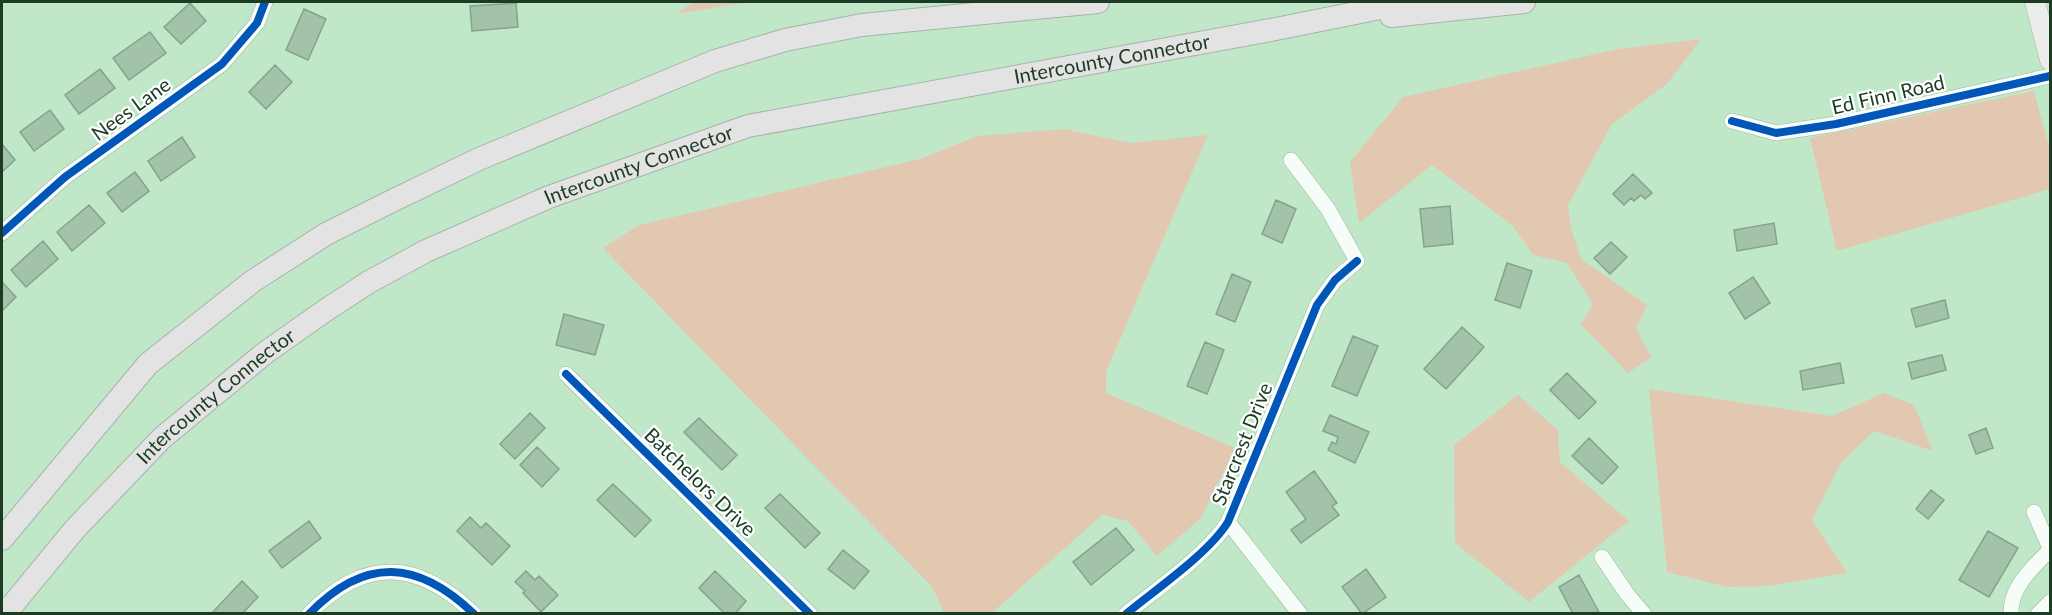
<svg xmlns="http://www.w3.org/2000/svg" width="2052" height="615" viewBox="0 0 2052 615" font-family="Lato,sans-serif">
  <rect width="100%" height="100%" fill="#c0e8c8"/>
  <path fill="#e2c8b1" d="M693,2H748L677,14Z
    M1701,39L1667,84L1612,124L1568,205L1571,228L1581,259L1647,305L1636,328L1651,357L1628,373L1581,325L1593,304L1567,263L1533,255L1513,226L1432,165L1359,223L1350,162L1403,97L1618,49Z
    M2034,91L2050,151V189L1837,251L1810,138Z
    M1064,129L1131,143L1208,135L1106,372V393L1235,448L1201,518L1157,556L1128,521L1102,515L992,613H944L933,588L603,248L639,225L920,159L977,136Z
    M1649,389L1832,416L1884,393L1914,405L1933,451L1874,431L1841,463L1812,520L1847,573L1768,586L1727,587L1667,572Z
    M1518,395L1558,430L1560,462L1629,521L1529,602L1455,543L1454,445Z"/>
  <path fill="#a2c3a9" stroke="#83a38a" stroke-width="1.5" d="M190,3L206,21L181,44L164,27Z
    M516,3L518,27L472,31L470,6Z
    M304,9L326,19L308,60L286,50Z
    M150,32L166,53L129,80L113,58Z
    M275,65L292,82L266,109L249,92Z
    M100,69L115,88L79,114L65,95Z
    M50,110L64,129L34,151L20,132Z
    M182,137L195,157L161,181L148,161Z
    M2,144L15,160L2,172Z
    M135,172L149,191L122,212L107,193Z
    M1633,174L1652,193L1645,199L1641,195L1634,201L1631,198L1624,205L1613,194Z
    M1276,200L1296,209L1282,243L1262,234Z
    M89,205L105,223L72,251L57,232Z
    M1450,206L1453,244L1424,247L1420,209Z
    M1774,223L1777,244L1737,251L1734,230Z
    M43,241L58,259L26,287L11,270Z
    M1611,242L1627,257L1610,274L1594,258Z
    M1507,263L1532,271L1520,308L1495,300Z
    M1232,274L1251,282L1235,322L1216,314Z
    M1753,277L1770,303L1745,319L1729,293Z
    M2,282L16,297L2,311Z
    M1945,300L1949,318L1916,327L1911,309Z
    M564,314L604,325L595,355L556,345Z
    M1462,327L1484,347L1446,389L1424,369Z
    M1353,336L1378,346L1357,396L1332,386Z
    M1205,342L1224,350L1207,394L1187,386Z
    M1942,355L1946,370L1912,379L1908,363Z
    M1840,363L1844,383L1803,390L1800,371Z
    M1567,373L1596,402L1579,419L1550,390Z
    M530,413L545,428L515,459L500,444Z
    M1330,415L1369,432L1355,463L1328,450L1332,442L1336,444L1338,437L1323,431Z
    M699,418L737,455L722,470L684,432Z
    M1986,428L1993,448L1976,454L1969,435Z
    M1589,438L1618,467L1602,484L1572,456Z
    M537,447L559,469L542,487L520,465Z
    M1314,471L1337,503L1332,506L1339,515L1301,543L1291,530L1306,519L1286,492Z
    M613,484L651,520L635,537L597,500Z
    M1931,490L1944,500L1928,519L1916,509Z
    M780,494L820,533L805,548L765,508Z
    M470,517L481,528L486,523L510,546L492,565L457,531Z
    M309,521L321,538L282,568L269,551Z
    M1116,528L1134,550L1091,585L1073,562Z
    M1988,531L2018,548L1989,597L1959,580Z
    M843,550L869,571L854,589L828,569Z
    M1366,569L1386,597L1362,614L1342,587Z
    M526,571L535,580L539,576L558,595L541,612L523,593L525,591L515,582Z
    M715,571L746,601L735,614H725L699,588Z
    M1579,575L1600,614H1573L1559,587Z
    M242,581L258,597L242,614H211Z"/>
  <g fill="none" stroke-linecap="round" stroke-linejoin="round">
    <defs>
      <path id="minor" d="M1732,121L1776,133L1836,124L2050,76
        M2,233L65,177L222,64L257,23L265,2
        M566,374L810,614
        M2034,512L2050,548
        M1228,522L1300,614
        M1602,557L1627,594L1644,614
        M309,614C365,556 418,560 474,614
        M1126,614C1155,590 1209,553 1228,522L1317,305L1335,280L1357,261L1328,209L1291,160
        M2011,614C2010,587 2033,567 2050,550
        M2038,614L2050,602"/>
      <path id="major" d="M2035,2L2050,60"/>
      <g id="highway">
        <path d="M1391,16L1524,2"/>
        <path d="M2,539L148,364L253,281L326,234L394,200L479,159L715,61L785,40L862,25L1098,2"/>
        <path id="s1" d="M5,614L75,529L162,438L265,353L326,310L369,282L426,251L549,197L748,126L1276,29L1410,2"/>
      </g>
    </defs>
    <use href="#minor" stroke="#96b59d" stroke-width="16"/>
    <use href="#major" stroke="#a6b3aa" stroke-width="21"/>
    <use href="#highway" stroke="#a6b3aa" stroke-width="24"/>
    <use href="#minor" stroke="#f6fcf7" stroke-width="15"/>
    <use href="#major" stroke="#eaedec" stroke-width="20"/>
    <use href="#highway" stroke="#e4e3e4" stroke-width="22"/>
    <defs>
      <path id="cycleway" d="M1732,121L1776,133L1836,124L2050,76
        M2,233L65,177L222,64L257,23L265,2
        M566,374L810,614
        M309,614C365,556 418,560 474,614
        M1126,614C1155,590 1209,553 1228,522L1317,305L1335,280L1357,261"/>
    </defs>
    <use href="#cycleway" stroke="#fff" stroke-width="11"/>
    <use href="#cycleway" stroke="#0057b8" stroke-width="8"/>
  </g>
  <g text-anchor="middle" stroke-width="4.5" stroke-linejoin="round" paint-order="stroke">
    <g font-size="20" fill="#1d3b24" stroke="#fff">
      <text dy="7" stroke="none"><textPath href="#s1" startOffset="1276">Intercounty Connector</textPath></text>
      <text transform="translate(1888 95) rotate(-13)" y="7">Ed Finn Road</text>
      <text transform="translate(131 109) rotate(-36)" y="7">Nees Lane</text>
      <text dy="7" stroke="none"><textPath href="#s1" startOffset="790">Intercounty Connector</textPath></text>
      <text dy="7" stroke="none"><textPath href="#s1" startOffset="304">Intercounty Connector</textPath></text>
      <text transform="translate(1242 444) rotate(-68)" y="7">Starcrest Drive</text>
      <text transform="translate(700 482) rotate(44)" y="7">Batchelors Drive</text>
    </g>
  </g>
  <rect width="2052" height="615" fill="none" stroke="#1d3b24" stroke-width="6"/>
</svg>
